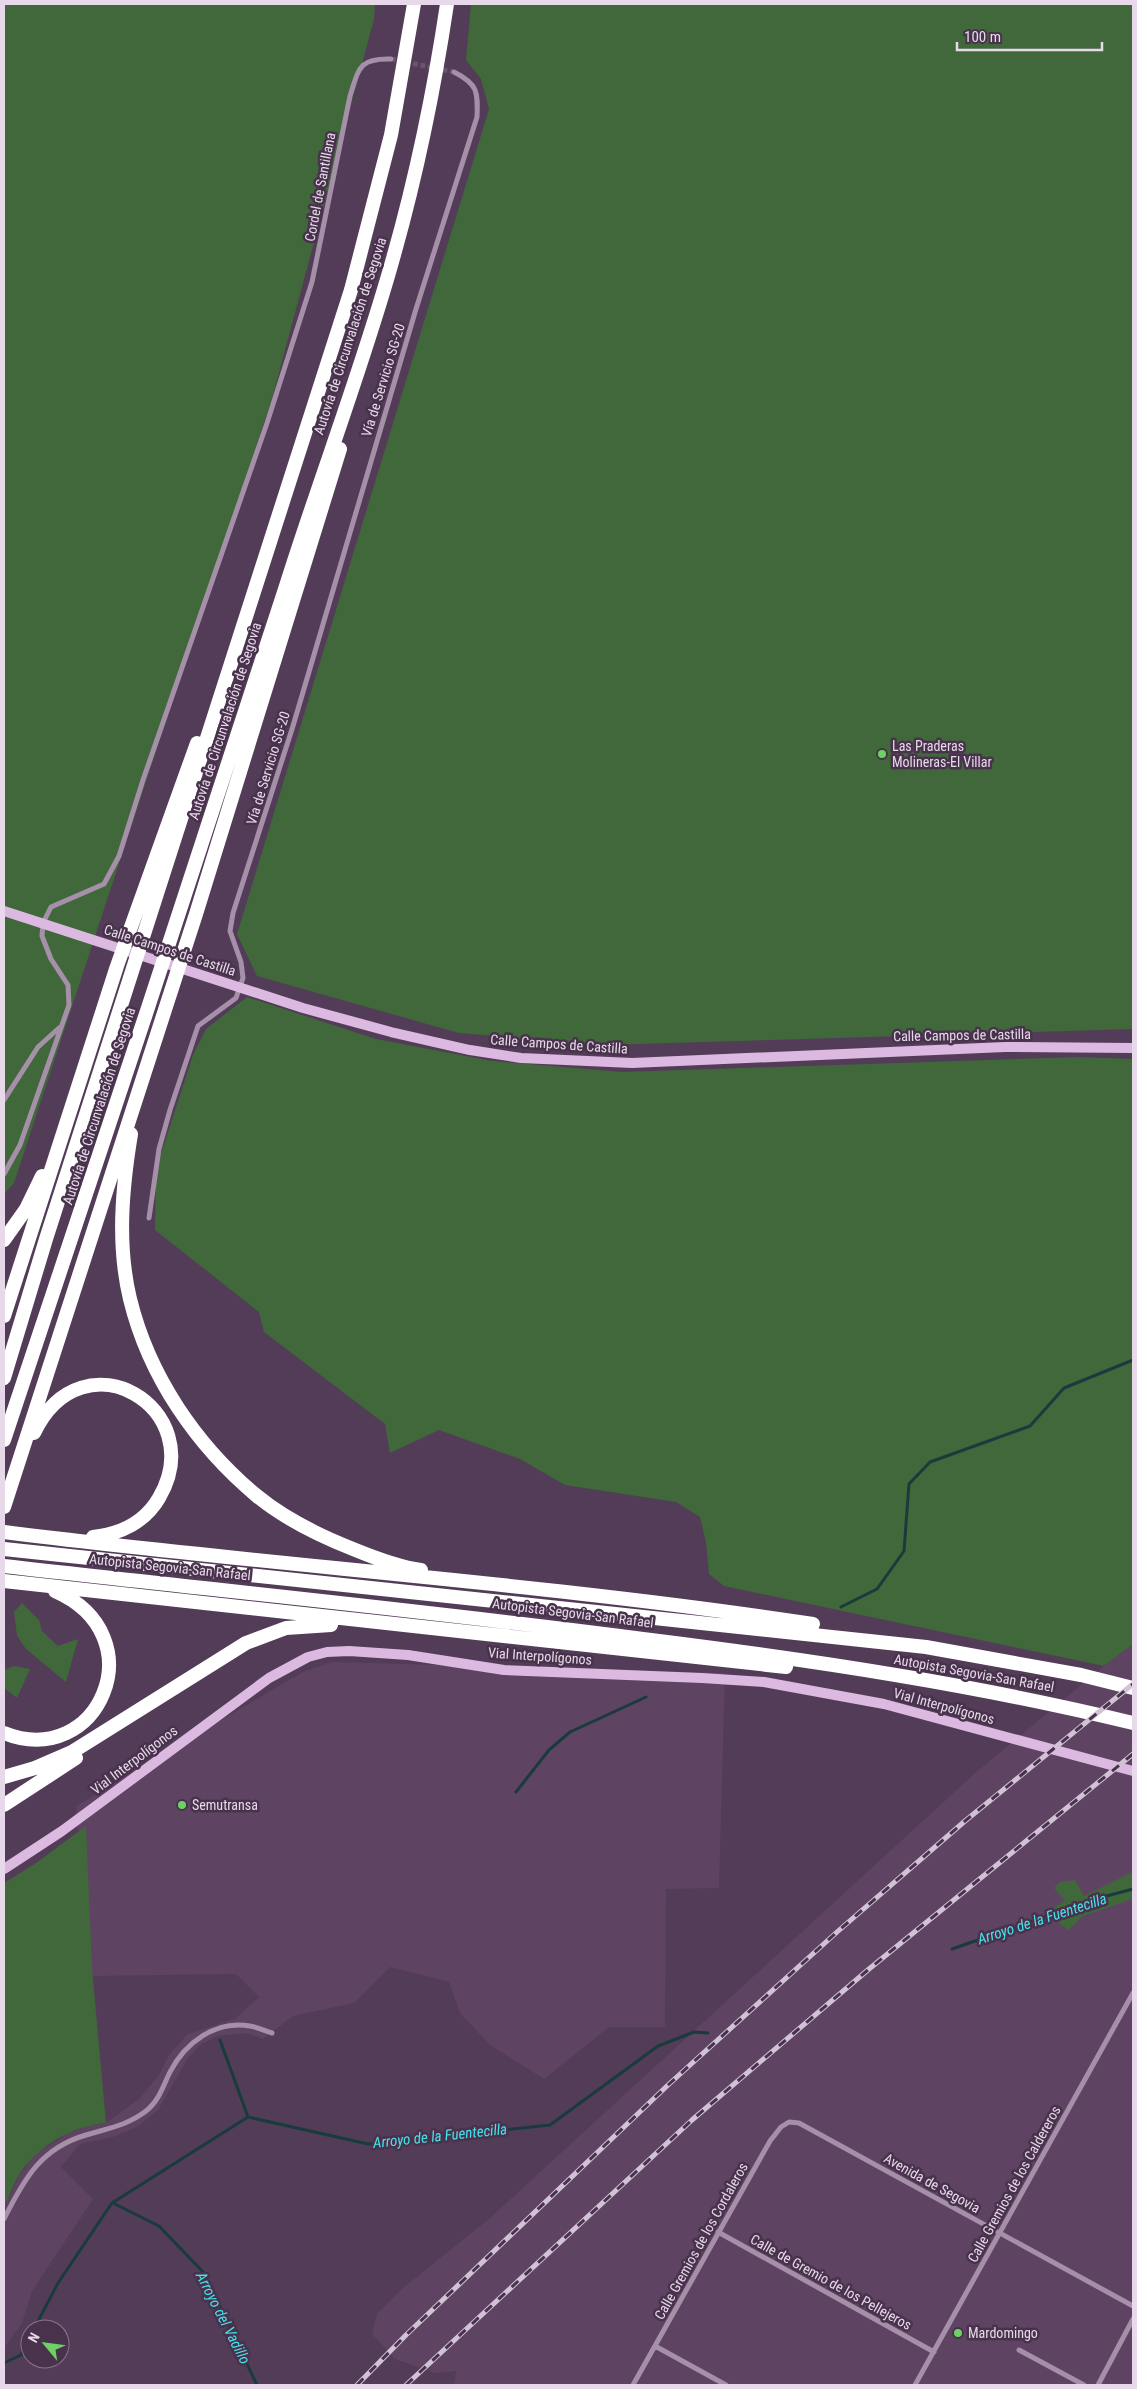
<svg xmlns="http://www.w3.org/2000/svg" width="1137" height="2389" viewBox="0 0 1137 2389" font-family="'Roboto Condensed',sans-serif">
  <rect width="100%" height="100%" fill="#533c57"/>
  <path fill="#5f4363" d="M1133,1644V2385H454L456,2371L435,2373L395,2359L372,2334L377,2314L403,2288L490,2218L974,1774L1104,1666Z
    M331,1662L725,1673L719,1888L666,1889L665,2027H609L544,2079L490,2045L460,2013L449,1982L390,1967L354,2003L293,2016L263,2039L246,2033L217,2036L200,2045L188,2058L158,2110L137,2127L113,2137L80,2144L61,2167L93,2199L32,2291L22,2323L4,2348V2207L19,2176L36,2154L67,2134L90,2125L106,2123L140,2098L159,2075L169,2055L188,2034L235,2019L259,1997L236,1974L92,1976L76,1806L301,1673Z"/>
  <path fill="#40683b" d="M4,4H375L374,19L273,395L14,1183L4,1194Z
    M471,4H1133V1029L603,1045L459,1033L257,976L237,934L489,109L481,79L466,60Z
    M247,997L376,1039L492,1061L622,1072L1078,1057L1133,1059V1644L1104,1666L724,1586L709,1574L706,1542L700,1517L676,1502L565,1485L520,1459L439,1430L390,1453L385,1424L264,1332L259,1312L155,1230L156,1169L193,1055L206,1029Z
    M22,1603L39,1620L42,1631L58,1646L78,1639L66,1682L26,1649L17,1636L14,1612Z
    M14,1666L30,1669L17,1698L4,1688V1670Z
    M86,1826L92,1968L106,2123C72,2126 38,2146 19,2175C13,2185 9,2197 4,2207V1883L36,1863Z
    M1133,1872V1899L1083,1916L1068,1930L1045,1912L1065,1901L1054,1888L1060,1882L1075,1880L1084,1896Z"/>
  <g fill="none" stroke-linecap="round" stroke-linejoin="round">
    <path stroke="#1a3b3d" stroke-width="3" d="M841,1607L877,1589L904,1551L909,1484L930,1462L1030,1426L1064,1388L1133,1360
      M516,1792L549,1750L570,1732L646,1697
      M952,1949L1099,1898L1133,1889
      M220,2040L248,2117
      M113,2203L159,2226L204,2273L257,2385
      M34,2329L58,2283L112,2203L248,2117L368,2144L550,2125L658,2046L694,2032L708,2033
      M4,2363L21,2355L30,2337"/>
    <path stroke="#69546d" stroke-width="5" stroke-dasharray="5 2.5" stroke-linecap="butt" d="M391,59L454,72"/>
    <path stroke="#a690a9" stroke-width="5" d="M4,1100L38,1047L59,1028
      M4,1174L20,1145L69,1005L68,985L51,959L42,936L43,923L51,907L104,884L119,856L143,780L267,423L312,282L350,96C359,68 359,58 391,59
      M149,1218L159,1149L170,1110L198,1026L236,998L243,978L241,962L230,931L233,913L293,726L416,309L477,117C478,92 478,84 454,72
      M4,2219C24,2179 41,2148 86,2135C109,2128 126,2126 146,2111C159,2101 163,2086 170,2072C185,2043 215,2020 250,2026C257,2027 265,2031 272,2033
      M718,2232L934,2352
      M655,2346L726,2385
      M1019,2350L1084,2385
      M633,2385L770,2141L781,2127L789,2122L799,2123L1133,2306
      M915,2385L1133,1993
      M1098,2385L1133,2319"/>
    <path stroke="#dcb9e1" stroke-width="10" d="M4,911L303,1008L391,1032L470,1050L521,1058L632,1063L1005,1047L1133,1048
      M4,1869L62,1831L269,1678L308,1657L327,1652L349,1651L408,1655L504,1670L702,1678L764,1682L884,1704L1133,1771"/>
    <path stroke="#fff" stroke-width="14" d="M131,1134C122,1189 117,1245 130,1299C149,1377 197,1446 257,1496C285,1519 320,1536 353,1549C375,1558 398,1567 421,1570
      M4,1240L26,1209L42,1176
      M4,1316L117,966L197,743
      M4,1378L46,1239L351,290L391,135L414,4
      M34,1433C83,1331 211,1409 159,1498C145,1522 120,1534 93,1537
      M4,1440C99,1156 194,871 286,586C320,478 361,372 392,262C416,178 434,91 447,4
      M4,1507L196,914L340,449
      M4,1532C273,1566 544,1583 813,1624
      M4,1549L926,1647L1081,1675L1133,1688
      M4,1566C222,1591 441,1612 659,1641C818,1661 977,1685 1133,1723
      M4,1581L786,1667
      M4,1733C98,1771 158,1636 55,1591
      M4,1777L35,1768L72,1752L246,1643L286,1628L331,1625
      M4,1805L76,1758"/>
    <defs>
      <path id="rail" d="M357,2385L406,2335L668,2085L837,1932L965,1821L1133,1684
        M406,2385L692,2120L869,1969L1133,1754"/>
    </defs>
    <use href="#rail" stroke="#d1c2d5" stroke-width="5"/>
    <use href="#rail" stroke="#48324c" stroke-width="3" stroke-dasharray="9" stroke-linecap="butt"/>
  </g>
  <g fill="#6cd362" stroke="#48324c" stroke-width="2">
    <circle cx="882" cy="754" r="5"/>
    <circle cx="182" cy="1805" r="5"/>
    <circle cx="958" cy="2333" r="5"/>
  </g>
  <g text-anchor="middle" stroke-width="5" stroke-linejoin="round" paint-order="stroke">
    <g font-size="14" fill="#e7d9ea" stroke="#48324c">
      <text transform="translate(320 187) rotate(-79)" y="5">Cordel de Santillana</text>
      <text transform="translate(350 336) rotate(-72)" y="5">Autovía de Circunvalación de Segovia</text>
      <text transform="translate(383 380) rotate(-73)" y="5">Vía de Servicio SG-20</text>
      <text transform="translate(225 721) rotate(-72)" y="5">Autovía de Circunvalación de Segovia</text>
      <text transform="translate(268 768) rotate(-73)" y="5">Vía de Servicio SG-20</text>
      <text transform="translate(170 950) rotate(18)" y="5">Calle Campos de Castilla</text>
      <text transform="translate(962 1035) rotate(-1)" y="5">Calle Campos de Castilla</text>
      <text transform="translate(559 1044) rotate(4)" y="5">Calle Campos de Castilla</text>
      <text transform="translate(99 1106) rotate(-72)" y="5">Autovía de Circunvalación de Segovia</text>
      <text transform="translate(170 1567) rotate(6)" y="5">Autopista Segovia-San Rafael</text>
      <text transform="translate(573 1613) rotate(7)" y="5">Autopista Segovia-San Rafael</text>
      <text transform="translate(540 1656) rotate(4)" y="5">Vial Interpolígonos</text>
      <text transform="translate(974 1673) rotate(10)" y="5">Autopista Segovia-San Rafael</text>
      <text transform="translate(944 1706) rotate(15)" y="5">Vial Interpolígonos</text>
      <text transform="translate(134 1760) rotate(-37)" y="5">Vial Interpolígonos</text>
      <text transform="translate(932 2183) rotate(29)" y="5">Avenida de Segovia</text>
      <text transform="translate(1014 2184) rotate(-61)" y="5">Calle Gremios de los Caldereros</text>
      <text transform="translate(701 2241) rotate(-61)" y="5">Calle Gremios de los Cordaleros</text>
      <text transform="translate(831 2282) rotate(29)" y="5">Calle de Gremio de los Pellejeros</text>
    </g>
    <g font-size="14" fill="#e7d9ea" stroke="#48324c" text-anchor="start">
      <text x="892" y="751">Las Praderas<tspan x="892" dy="16">Molineras-El Villar</tspan></text>
      <text x="192" y="1810">Semutransa</text>
      <text x="968" y="2338">Mardomingo</text>
    </g>
    <g font-size="15" font-style="italic" fill="#47e4ee" stroke="#48324c">
      <text transform="translate(1042 1919) rotate(-18)" y="5">Arroyo de la Fuentecilla</text>
      <text transform="translate(440 2136) rotate(-6)" y="5">Arroyo de la Fuentecilla</text>
      <text transform="translate(223 2318) rotate(63)" y="5">Arroyo del Vadillo</text>
    </g>
  </g>
  <rect width="1137" height="2389" fill="none" stroke="#e7d9ea" stroke-width="10"/>
  <g transform="translate(45 2344) rotate(299)"><circle r="24" fill="#48324c" stroke="#88758b"/>
  <path d="M0-4L9 19L0 12L-9 19Z" fill="#6cd362"/>
  <text y="-8" font-size="14" font-weight="bold" text-anchor="middle" fill="#e7d9ea">N</text>
  </g>
  <path d="M957 42v8h145v-8" fill="none" stroke="#e7d9ea" stroke-width="2.5"/>
  <text x="964" y="42" font-size="15" fill="#e7d9ea" stroke="#48324c" stroke-width="4" paint-order="stroke">100 m</text>
</svg>
